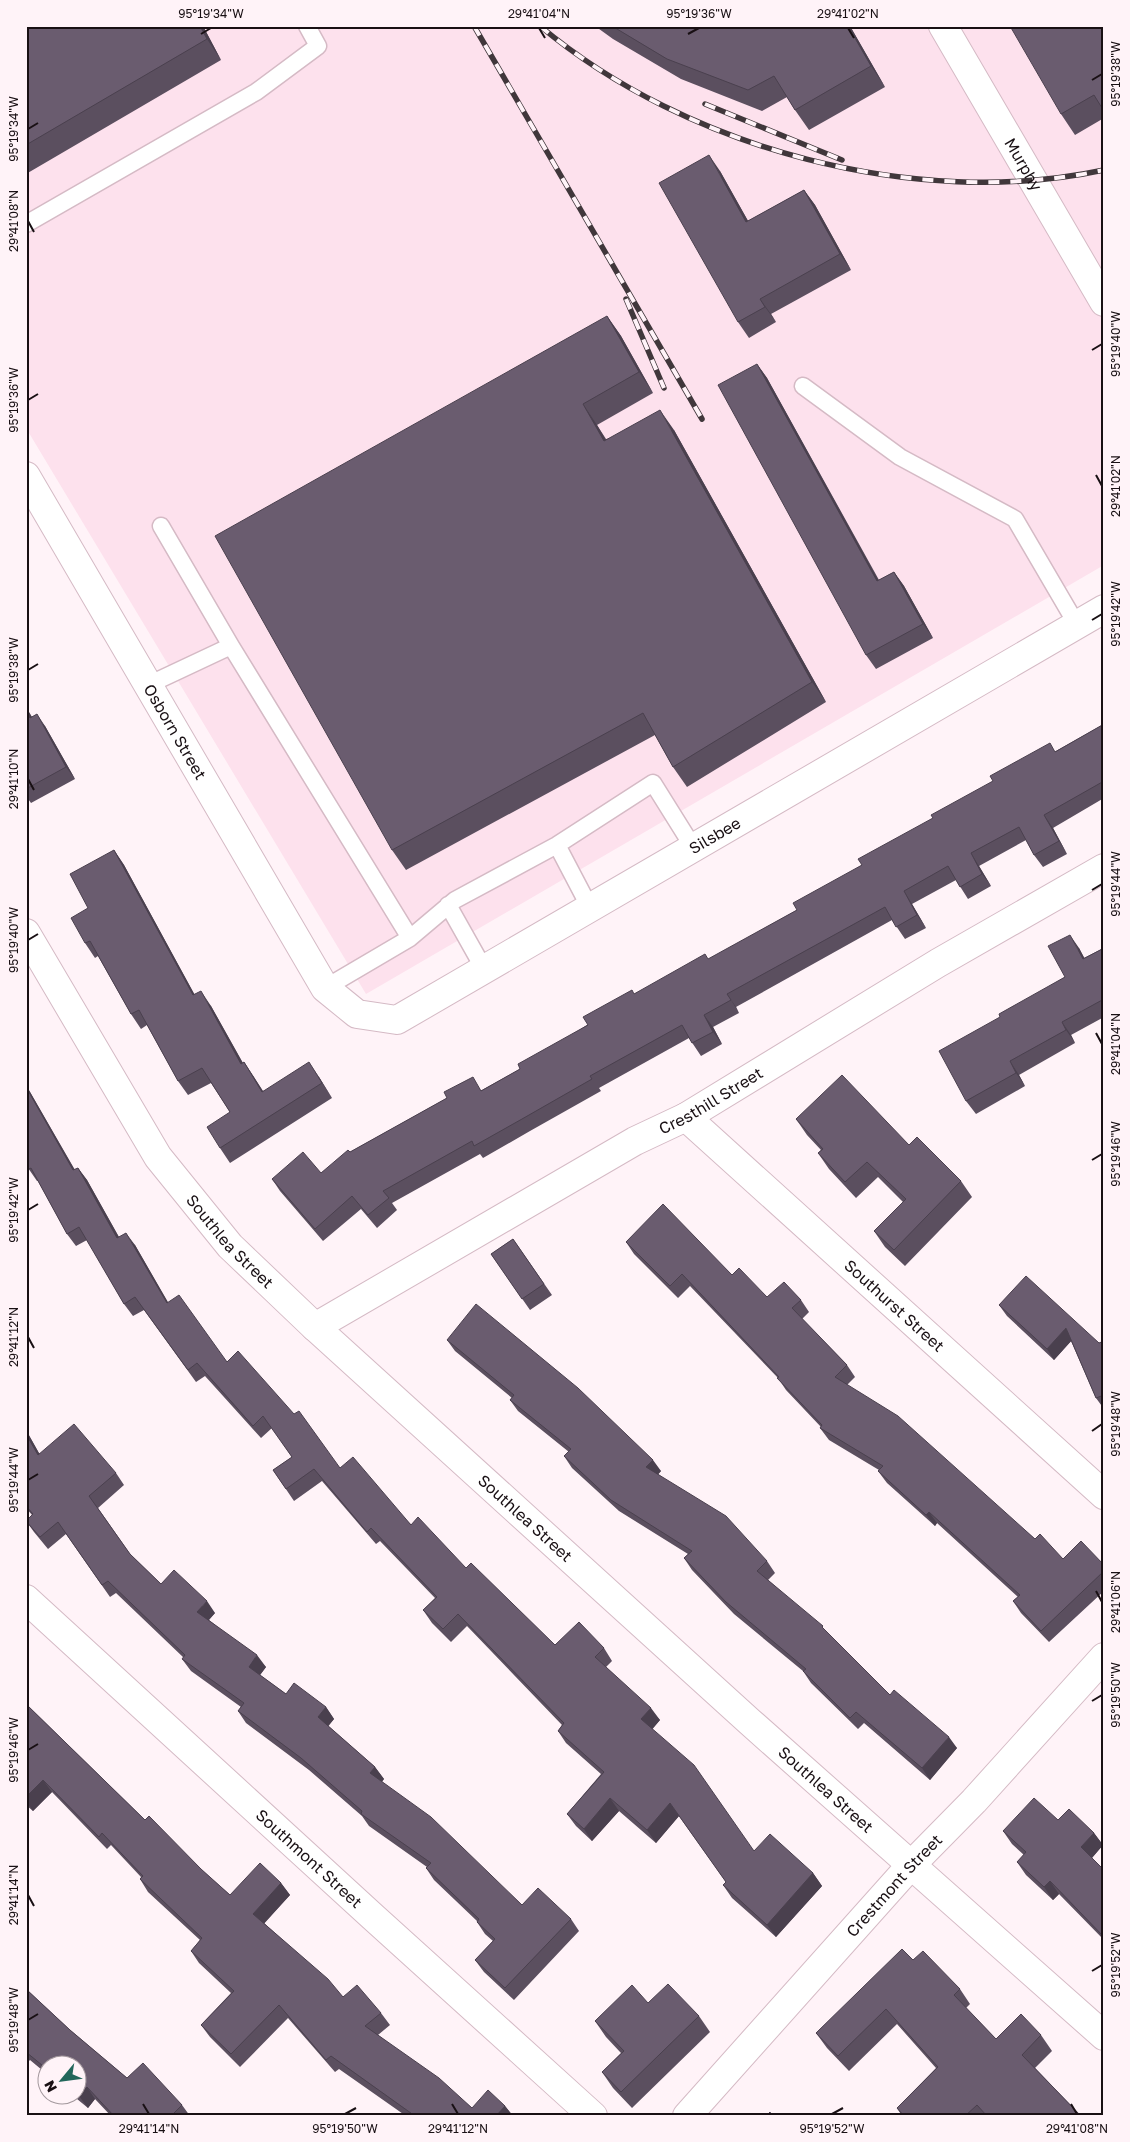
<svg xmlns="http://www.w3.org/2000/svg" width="1130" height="2142" viewBox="0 0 1130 2142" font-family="'Golos Text',sans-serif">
  <rect width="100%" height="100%" fill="#fff3f8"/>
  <path fill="#fde1ed" d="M26,26H1104V565L366,994L26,428Z"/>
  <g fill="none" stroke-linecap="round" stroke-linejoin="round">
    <defs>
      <path id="service" d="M26,224L256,92L318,46L307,26
        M803,386L900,457L1015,519L1077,625
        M161,526L231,646L410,938
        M148,685L231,646
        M557,845L590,908
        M448,905L484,969
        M325,988L410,938L455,900L557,845L653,783L693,847"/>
      <g id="minor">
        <path id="s1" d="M943,26L1104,302"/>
        <path id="s2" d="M26,476L325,988L357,1014L397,1020L1104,609"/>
        <path id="s3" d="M26,933L158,1157L230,1246L315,1327L750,1722L1104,2036"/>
        <path id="s4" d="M686,1117L1104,1495"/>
        <path id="s5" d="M315,1327L635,1141L686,1117L938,963L1104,868"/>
        <path id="s6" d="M26,1599L372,1916L593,2116"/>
      </g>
      <g id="tertiary">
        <path id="s7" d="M687,2116L912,1864L974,1801L1104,1657"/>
      </g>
    </defs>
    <use href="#service" stroke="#d5bac5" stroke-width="19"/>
    <use href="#minor" stroke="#d5bac5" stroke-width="30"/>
    <use href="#tertiary" stroke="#d5bac5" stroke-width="30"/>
    <use href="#service" stroke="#fff" stroke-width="16"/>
    <use href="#minor" stroke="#fff" stroke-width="28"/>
    <use href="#tertiary" stroke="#fff" stroke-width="28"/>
    <defs>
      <path id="rail" d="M474,26L702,419
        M540,26C687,149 916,210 1104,170
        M705,104L842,160
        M626,299L664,388"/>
    </defs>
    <use href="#rail" stroke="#40373b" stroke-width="5.5"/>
    <use href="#rail" stroke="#fff3f8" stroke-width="4" stroke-dasharray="11" stroke-linecap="butt"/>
  </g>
  <path fill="#5b4f5f" d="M26,26H203L221,60L26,174Z
    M595,26H850L885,87L809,130L795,110L787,97L762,111L681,79L613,39Z
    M1104,26V118L1075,135L1061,114Z
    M720,171L748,221L804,190L815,205L851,270L771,314L776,322L749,338L738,322Z
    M607,316L621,336L653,393L597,425L606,439L674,430L826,702L687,787L673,767L655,735L406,870L392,850Z
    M757,364L767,378L879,580L894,572L904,586L933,638L876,669L866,655Z
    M26,707L32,717L45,726L75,779L31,803L26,796Z
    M1104,724V798L1053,828L1067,854L1043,867L1034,855L1026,840L979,866L991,886L968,899L956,880L912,904L926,928L905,939L892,920L736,1007L739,1013L713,1027L722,1044L701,1056L689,1038L599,1088L601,1091L530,1131L483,1158L480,1154L392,1203L397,1210L377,1228L361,1209L323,1241L280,1191L272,1179L321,1173L350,1152L447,1098L482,1090L520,1069L634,994L709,959L797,910L862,865L1056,751Z
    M114,850L124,865L194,994L211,1006L243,1063L244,1062L263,1091L319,1077L332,1098L230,1163L220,1148L230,1112L211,1083L188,1095L178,1081L147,1025L141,1029L131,1014L98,956L95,958L85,943L88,908Z
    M1079,948L1084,958L1104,948V1017L1071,1035L1075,1043L1019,1075L1025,1086L976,1114L966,1101L1000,1017L1065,977Z
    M26,1085L75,1170L78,1168L87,1180L119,1237L135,1245L168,1303L227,1362L340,1468L466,1568L555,1645L604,1648L612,1661L606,1667L660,1720L652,1729L754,1851L813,1873L822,1886L776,1937L732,1898L723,1885L726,1882L679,1816L656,1843L619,1811L592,1841L576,1826L567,1814L601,1774L566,1743L558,1731L562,1725L467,1626L451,1642L432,1623L423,1610L435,1598L380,1541L376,1544L322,1481L294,1501L273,1470L292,1457L272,1428L261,1438L205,1376L196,1382L144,1310L133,1316L124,1304L87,1240L76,1246L67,1234L38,1181H37L26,1165Z
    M796,1119L909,1145L961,1181L972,1197L905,1266L885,1247L874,1231L903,1202L878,1177L856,1198L829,1169L818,1153L821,1150L807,1135Z
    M513,1239L552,1295L530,1310L491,1254Z
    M626,1242L732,1275L767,1297L801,1300L809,1312L802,1319L847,1365L855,1377L847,1385L1035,1539L1063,1559L1104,1565V1591L1049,1642L1021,1613L1013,1601L1018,1597L937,1523L935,1526L887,1483L878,1471L879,1470L829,1440L820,1428L821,1427L786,1390L778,1378L690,1286L678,1298L634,1254Z
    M999,1305L1099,1343L1104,1341V1409L1096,1398L1071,1341L1054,1360L1007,1316Z
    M447,1340L661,1471L658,1474L767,1561L775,1573L768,1580L830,1635L890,1695L957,1748L930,1780L864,1723L858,1729L811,1683L803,1671L734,1614L692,1570L684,1558L688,1554L619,1511L572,1468L564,1456L569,1452L518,1411L510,1400L512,1398L455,1351Z
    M26,1430L39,1453L116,1473L124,1485L98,1508L130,1554L161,1584L215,1613L209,1620L266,1667L260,1675L286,1694L326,1707L334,1719L328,1726L375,1767L384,1779L382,1782L522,1905L571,1919L579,1931L514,2000L484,1972L475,1960L493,1941L485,1934L477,1922V1921L434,1880L426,1868L427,1867L369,1826L362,1816L309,1770L246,1723L238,1711L241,1707L191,1671L182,1659L184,1658L116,1593L110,1597L66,1534L48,1549L34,1532L26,1521L32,1515L26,1508Z
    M26,1704L145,1820L230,1895L281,1883L290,1895L264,1923L343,1997L381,2013L390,2025L378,2035L472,2108L505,2106L513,2116H406L339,2069L335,2072L288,2018L240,2067L210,2037L201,2025L231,1993L199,1963L191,1951L200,1940L148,1892L140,1879L141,1877L111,1845L107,1849L52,1792L33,1811L26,1805Z
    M1003,1831L1094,1833L1103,1845L1092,1858L1104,1870V1940L1059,1894L1053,1900L1026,1875L1017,1862L1024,1855L1012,1844Z
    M913,1960L960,1989L970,2004L966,2008L996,2039L1041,2035L1052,2051L1035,2068L1081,2116H902L897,2108L936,2068L897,2024L849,2071L827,2048L816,2033Z
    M26,1989L70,2030L127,2078L182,2105L190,2116H111L95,2099L88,2108L71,2094H78L48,2064V2075L30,2060L26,2064Z
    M648,2003L699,2016L710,2032L632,2108L613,2088L602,2072L621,2053L606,2037L595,2021Z"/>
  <path fill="#4a404e" d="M200,26H203L221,60L207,39Z
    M848,26H850L885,87L871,66Z
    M709,155L720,171L757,237L746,222Z
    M804,190L815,205L851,270L840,254Z
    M760,299L771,314L776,322L765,307Z
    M607,316L621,336L653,393L639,372Z
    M757,364L767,378L887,596L877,581Z
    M583,404L597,425L618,461L604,441Z
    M660,410L674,430L826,702L812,682Z
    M894,572L904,586L933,638L923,624Z
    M26,707L39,730L30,718L26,711Z
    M37,714L45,726L75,779L66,767Z
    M1044,815L1053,828L1067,854L1059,841Z
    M114,850L124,865L203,1010L193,995Z
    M971,853L979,866L991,886L982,874Z
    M904,891L912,904L926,928L917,915Z
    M1070,935L1079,948L1092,972L1083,959Z
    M201,991L211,1006L251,1078L241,1064Z
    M727,994L736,1007L739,1013L731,1000Z
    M704,1015L713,1027L722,1044L713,1032Z
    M1062,1022L1071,1035L1075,1043L1066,1030Z
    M1010,1061L1019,1075L1025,1086L1016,1073Z
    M244,1062L254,1077L272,1106L262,1092Z
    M309,1062L319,1077L332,1098L322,1083Z
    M26,1085L82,1183L73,1170L26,1087Z
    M78,1168L87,1180L126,1250L117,1238Z
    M126,1233L135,1245L176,1316L167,1303Z
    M1066,1328L1073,1339L1054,1360L1047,1349Z
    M26,1430L46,1466L38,1455L26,1434Z
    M653,1460L661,1471L655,1478L646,1467Z
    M929,1512L937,1523L935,1526L926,1515Z
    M207,1601L215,1613L205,1624L197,1612Z
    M257,1655L266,1667L257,1679L249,1667Z
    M326,1707L334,1719L326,1729L318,1717Z
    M651,1708L660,1720L650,1732L641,1719Z
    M949,1737L957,1748L930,1780L922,1768Z
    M375,1767L384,1779L378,1785L370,1773Z
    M43,1780L52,1792L33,1811L26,1801V1797Z
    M610,1798L619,1811L592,1841L584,1829Z
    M670,1803L679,1816L656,1843L647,1830Z
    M1094,1833L1103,1845L1090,1860L1081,1847Z
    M813,1873L822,1886L776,1937L767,1925Z
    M1050,1881L1059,1894L1053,1900L1044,1887Z
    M281,1883L290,1895L262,1926L253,1914Z
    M87,2087L95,2099L88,2108L79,2096Z
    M505,2106L513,2116H496Z"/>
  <path fill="#6a5c6f" stroke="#4a404e" d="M26,26H200L207,39L26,145Z
    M612,26H848L871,66L795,110L774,76L748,90L667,59Z
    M1010,26H1104V107L1102,108L1094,95L1061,114Z
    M709,155L746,222L804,190L840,254L760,299L765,307L738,322L659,183Z
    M607,316L639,372L583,404L604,441L660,410L812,682L673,767L643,713L392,850L215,536Z
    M757,364L877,581L894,572L923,624L866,655L718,385Z
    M26,711L30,718L37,714L66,767L26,789Z
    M1104,724V781L1044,815L1059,841L1034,855L1019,827L971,853L982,874L960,887L948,866L904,891L917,915L896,927L885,907L727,994L731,1000L704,1015L713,1032L692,1043L682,1025L590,1076L592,1079L522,1119L474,1146L472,1141L383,1191L389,1198L368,1215L352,1196L315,1229L272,1179L303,1152L321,1173L348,1150L350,1152L447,1098L444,1092L473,1077L481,1091L520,1069L518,1064L588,1025L583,1017L632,990L634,994L705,954L708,959L797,910L793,903L862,865L858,859L933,818L931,815L993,781L990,776L1050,743L1055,752Z
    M114,850L193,995L201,991L241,1064L244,1062L262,1092L309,1062L322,1083L220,1148L207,1127L230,1112L202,1068L178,1081L139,1010L131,1014L90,941L85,943L71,918L88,908L70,874Z
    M1070,935L1083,959L1104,948V999L1062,1022L1066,1030L1010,1061L1016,1073L966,1101L939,1051L1000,1017L999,1014L1065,977L1048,946Z
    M842,1075L909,1145L917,1137L961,1181L894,1250L874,1231L906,1199L867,1162L845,1182L818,1153L823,1149L796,1119Z
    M26,1087L73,1170L78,1168L117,1238L126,1233L167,1303L179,1295L227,1362L238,1351L294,1414L299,1411L340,1468L353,1457L411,1525L418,1517L466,1568L471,1563L555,1645L579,1622L604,1648L595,1657L651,1708L641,1719L694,1765L754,1851L770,1834L813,1873L767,1925L723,1885L726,1882L670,1803L647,1830L610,1798L584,1829L567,1814L604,1772L558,1731L564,1723L458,1614L443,1629L423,1610L437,1597L371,1528L367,1532L314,1469L286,1489L273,1470L292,1457L263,1416L253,1426L197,1363L188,1370L135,1297L124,1304L79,1227L67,1234L31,1168L29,1169L26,1165Z
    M663,1204L732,1275L739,1268L767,1297L784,1282L801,1300L792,1308L847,1365L835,1377L898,1416L1035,1539L1040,1534L1063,1559L1081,1541L1104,1565V1571L1041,1631L1013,1601L1020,1595L929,1512L926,1515L878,1471L883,1466L820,1428L822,1425L777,1378L779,1377L682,1274L670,1286L626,1242Z
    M513,1239L544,1284L522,1299L491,1254Z
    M1026,1276L1099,1343L1104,1341V1395L1096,1398L1066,1328L1047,1349L999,1305Z
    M476,1304L578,1388L653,1460L646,1467L726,1516L767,1561L757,1571L823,1626L822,1627L890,1695L894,1690L949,1737L922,1768L856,1712L850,1718L803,1671L806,1669L726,1602L684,1558L692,1551L611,1500L564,1456L571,1449L510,1400L514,1395L447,1340Z
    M74,1424L116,1473L89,1496L130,1554L161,1584L174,1570L207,1601L197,1612L257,1655L249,1667L286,1694L294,1683L326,1707L318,1717L375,1767L370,1773L431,1817L522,1905L538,1888L571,1919L505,1988L475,1960L495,1939L477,1922L479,1919L426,1868L431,1863L361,1814L362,1811L301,1758L238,1711L244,1703L182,1659L185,1655L108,1581L102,1585L58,1522L40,1537L26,1521L33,1514L26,1506V1434L38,1455Z
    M26,1704L145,1820L149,1816L201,1869L230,1895L260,1863L281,1883L253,1914L328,1979L343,1997L357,1985L381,2013L365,2026L439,2078L472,2108L488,2090L505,2106L496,2116H415L331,2056L326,2060L279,2005L231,2054L201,2025L234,1991L191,1951L202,1938L140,1879L143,1876L102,1833L99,1837L43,1780L26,1797Z
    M1034,1798L1058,1820L1069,1809L1094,1833L1081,1847L1104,1870V1937L1050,1881L1044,1887L1017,1862L1026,1852L1003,1831Z
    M902,1949L913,1960L923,1951L960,1989L954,1995L996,2039L1021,2014L1041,2035L1022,2055L1081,2116H987L977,2105L965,2116H904L897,2108L938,2067L886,2009L838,2056L816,2033Z
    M668,1984L699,2016L621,2092L602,2072L624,2051L595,2021L632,1985L648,2003Z
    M26,1989L70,2030L127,2078L143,2063L182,2105L171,2116H114L87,2087L79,2096L77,2094L78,2064H48V2070L26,2052Z
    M770,2112L772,2116H766Z"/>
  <path fill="none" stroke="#191014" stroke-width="2" d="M539,28L545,38M848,28L854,38M201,34L211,28M688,34L699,28M1092,80L1102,74M28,129L38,123M28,221L34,232M1092,350L1102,344M28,400L38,394M1096,475L1102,486M1092,620L1102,614M28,670L38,664M28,779L34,790M1092,890L1102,884M28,940L38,934M1096,1033L1102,1044M1092,1160L1102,1154M28,1210L38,1204M28,1337L34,1348M1092,1431L1102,1424M28,1480L38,1474M1096,1591L1102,1602M1092,1701L1102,1695M28,1750L38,1744M28,1895L34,1906M1092,1971L1102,1965M28,2020L38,2014M143,2104L149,2114M452,2104L458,2114M1071,2104L1077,2114M345,2114L356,2108M832,2114L843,2108"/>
  <g text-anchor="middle" stroke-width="5" stroke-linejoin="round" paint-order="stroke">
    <g font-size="16" fill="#191014" stroke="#fff3f8">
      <text dy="6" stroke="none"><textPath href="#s1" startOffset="160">Murphy</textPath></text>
      <text dy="6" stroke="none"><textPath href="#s2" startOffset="296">Osborn Street</textPath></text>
      <text dy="6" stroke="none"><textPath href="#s2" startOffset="1042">Silsbee</textPath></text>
      <text dy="6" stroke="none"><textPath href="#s5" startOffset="456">Cresthill Street</textPath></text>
      <text dy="6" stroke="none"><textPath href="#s3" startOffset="371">Southlea Street</textPath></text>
      <text dy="6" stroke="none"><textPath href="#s4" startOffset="281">Southurst Street</textPath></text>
      <text dy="6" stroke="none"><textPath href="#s3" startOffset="776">Southlea Street</textPath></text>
      <text dy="6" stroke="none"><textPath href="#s3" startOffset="1181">Southlea Street</textPath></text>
      <text dy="6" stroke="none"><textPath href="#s6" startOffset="384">Southmont Street</textPath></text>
      <text dy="6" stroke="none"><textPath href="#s7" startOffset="310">Crestmont Street</textPath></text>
    </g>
  </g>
  <rect width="1130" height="2142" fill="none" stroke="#fff3f8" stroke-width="55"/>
  <g transform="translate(62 2080) rotate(241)"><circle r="24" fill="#fff3f8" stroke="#a3989d"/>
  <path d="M0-4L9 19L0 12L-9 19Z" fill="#22675b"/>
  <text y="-8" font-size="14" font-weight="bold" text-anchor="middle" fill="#191014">N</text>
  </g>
  <rect x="28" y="28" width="1074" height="2086" fill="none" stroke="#191014" stroke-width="2"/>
  <g font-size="12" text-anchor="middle" fill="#191014">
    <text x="211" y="18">95°19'34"W</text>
    <text x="539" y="18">29°41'04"N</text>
    <text x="699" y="18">95°19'36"W</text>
    <text x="848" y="18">29°41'02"N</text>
    <text transform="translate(1116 74) rotate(-90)" y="4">95°19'38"W</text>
    <text transform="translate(14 129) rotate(-90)" y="4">95°19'34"W</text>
    <text transform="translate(14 221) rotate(-90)" y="4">29°41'08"N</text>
    <text transform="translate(1116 344) rotate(-90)" y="4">95°19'40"W</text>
    <text transform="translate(14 400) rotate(-90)" y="4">95°19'36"W</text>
    <text transform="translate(1116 486) rotate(-90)" y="4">29°41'02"N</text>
    <text transform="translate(1116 614) rotate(-90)" y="4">95°19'42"W</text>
    <text transform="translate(14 670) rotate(-90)" y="4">95°19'38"W</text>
    <text transform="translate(14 779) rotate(-90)" y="4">29°41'10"N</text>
    <text transform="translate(1116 884) rotate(-90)" y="4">95°19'44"W</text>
    <text transform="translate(14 940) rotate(-90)" y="4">95°19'40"W</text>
    <text transform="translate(1116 1044) rotate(-90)" y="4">29°41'04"N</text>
    <text transform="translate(1116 1154) rotate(-90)" y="4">95°19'46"W</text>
    <text transform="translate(14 1210) rotate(-90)" y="4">95°19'42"W</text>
    <text transform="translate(14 1337) rotate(-90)" y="4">29°41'12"N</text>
    <text transform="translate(1116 1424) rotate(-90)" y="4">95°19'48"W</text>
    <text transform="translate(14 1480) rotate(-90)" y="4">95°19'44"W</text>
    <text transform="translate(1116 1602) rotate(-90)" y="4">29°41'06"N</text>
    <text transform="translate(1116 1695) rotate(-90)" y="4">95°19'50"W</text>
    <text transform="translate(14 1750) rotate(-90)" y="4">95°19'46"W</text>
    <text transform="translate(14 1895) rotate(-90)" y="4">29°41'14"N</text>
    <text transform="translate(1116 1965) rotate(-90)" y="4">95°19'52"W</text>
    <text transform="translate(14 2020) rotate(-90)" y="4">95°19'48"W</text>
    <text x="149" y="2133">29°41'14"N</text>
    <text x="345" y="2133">95°19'50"W</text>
    <text x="458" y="2133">29°41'12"N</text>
    <text x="832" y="2133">95°19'52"W</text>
    <text x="1077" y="2133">29°41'08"N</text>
  </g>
</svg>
